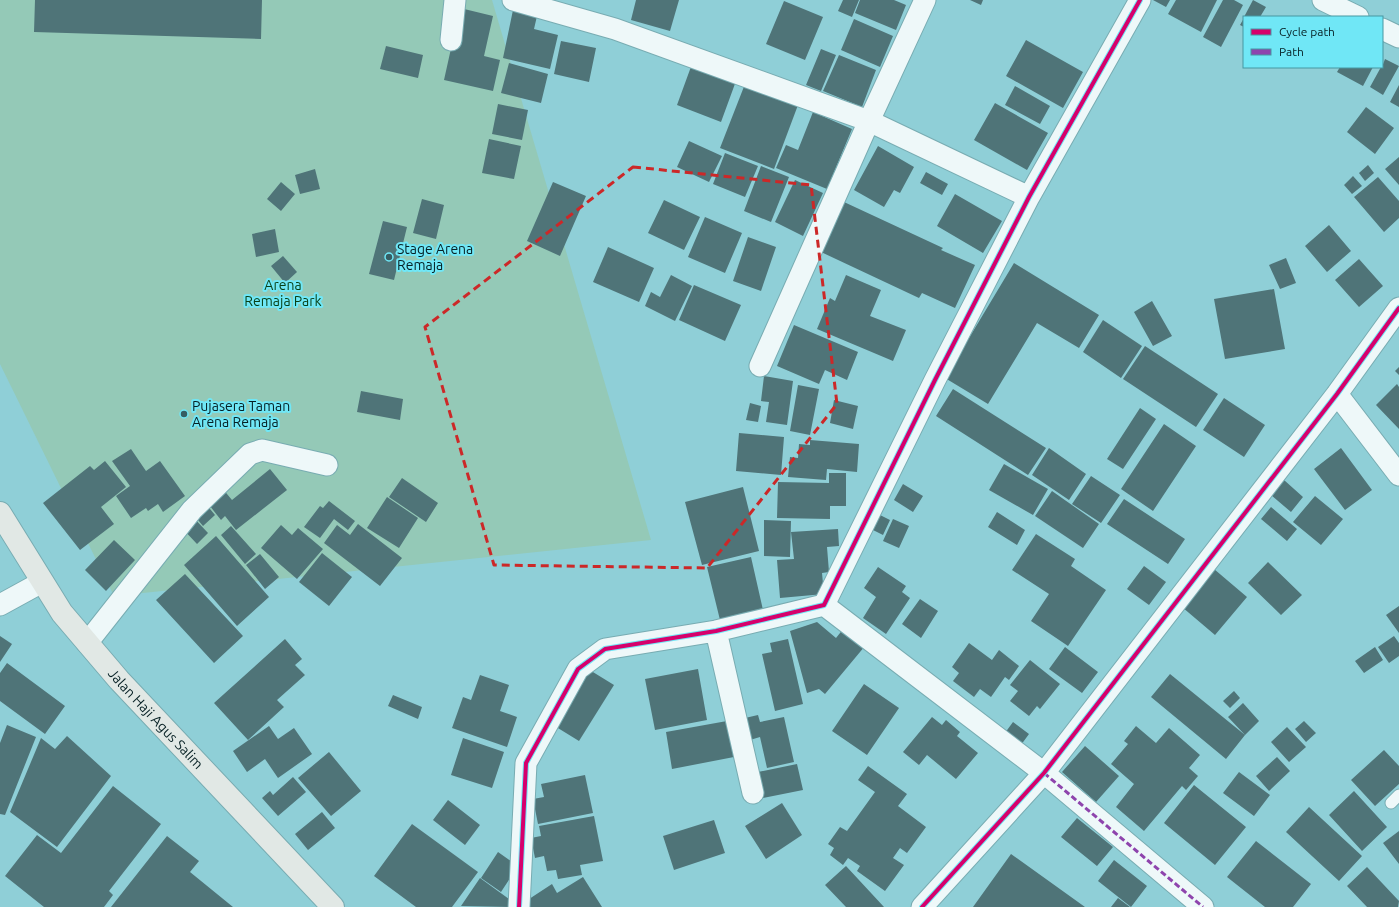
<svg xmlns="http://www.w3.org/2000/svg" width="1399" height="907" viewBox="0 0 1399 907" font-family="Ubuntu,sans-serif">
  <rect width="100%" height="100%" fill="#8fcfd7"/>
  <path fill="#94c9b7" d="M0,0H492L651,540L114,596L0,364Z"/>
  <path fill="#4f7478" d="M35,0H262L261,39L34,32Z
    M636,0H679L670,31L631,20Z
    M843,0H859L852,17L838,11Z
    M860,0H894L906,5L896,30L855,13Z
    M970,0H983L981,5Z
    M1153,0H1170L1166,7Z
    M1176,0H1217L1201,32L1168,14Z
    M1223,0H1234L1243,5L1221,47L1203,37Z
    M1253,0L1266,7L1260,17H1244Z
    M784,1L823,17L805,60L766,44Z
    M460,8L493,16L484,56L500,60L493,91L444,80Z
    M513,10L537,16L534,29L558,35L550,69L503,58Z
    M1244,18V27L1240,25Z
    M854,19L893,36L880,67L841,50Z
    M1026,40L1083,72L1063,108L1006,76Z
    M561,41L596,48L589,82L554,74Z
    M386,46L423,55L418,78L380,69Z
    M821,49L836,55L821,91L806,85Z
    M839,55L876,70L862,107L823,91Z
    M1385,59L1399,66L1383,95L1370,87L1381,67H1382Z
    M509,63L548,74L541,103L501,93Z
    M692,64L736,81L721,122L677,105Z
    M1340,67H1373L1363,86L1337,72Z
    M745,84L798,105L774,169L720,148Z
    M1399,85V107L1390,102Z
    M1015,86L1050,106L1040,124L1005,105Z
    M995,103L1048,133L1027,170L974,140Z
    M498,104L528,110L522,140L492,134Z
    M1366,107L1394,128L1375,154L1347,132Z
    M813,112L852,129L827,189L776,168L786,145L798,150Z
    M489,139L521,146L514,179L482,173Z
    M689,141L722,156L709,182L677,167Z
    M878,146L914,167L900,193L894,190L884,207L854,190Z
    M725,153L758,166L745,197L713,184Z
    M1399,157V185L1385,169Z
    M1368,165L1374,173L1365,181L1359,173Z
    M761,166L789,177L771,222L744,211Z
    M315,169L320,189L300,194L295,175Z
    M926,172L948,184L942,195L920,183Z
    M1353,176L1362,186L1352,194L1344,185Z
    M1378,177L1399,201V218L1384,232L1354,197Z
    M795,180L823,193L803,236L775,222Z
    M281,182L295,194L281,211L267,199Z
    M553,182L586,196L560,256L527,241Z
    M955,194L1002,221L983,253L937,226Z
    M422,199L444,205L436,239L413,233Z
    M664,200L700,217L684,250L648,233Z
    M844,202L943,248L941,250L975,265L955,308L922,293L919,298L821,252Z
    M705,217L742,233L725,273L688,257Z
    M383,221L407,227L394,280L369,274Z
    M1329,225L1351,251L1327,272L1305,246Z
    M275,229L279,252L256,257L252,234Z
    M748,237L776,247L761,291L733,281Z
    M608,247L654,268L639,302L593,282Z
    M283,256L297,272L285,283L271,266Z
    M1286,258L1296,283L1280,289L1269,265Z
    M1359,259L1383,286L1359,307L1335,280Z
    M1014,263L1099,315L1079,348L1037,323L988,404L945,378Z
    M671,275L692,286L675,321L645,306L651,292L660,297Z
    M846,275L881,290L870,316L906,330L893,361L817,329L830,298L835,301Z
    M694,285L741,305L725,341L679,320Z
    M1274,289L1285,349L1225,359L1214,299Z
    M1152,301L1172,336L1153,346L1134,312Z
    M1103,320L1142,346L1121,378L1083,352Z
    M794,325L858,352L847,380L825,370L819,384L777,366Z
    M1145,346L1218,394L1196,427L1123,379Z
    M1399,367V375L1395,371Z
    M764,376L793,381L787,425L766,422L769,402L761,401Z
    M1397,384L1399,387V429L1376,405Z
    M798,385L819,389L810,435L790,431Z
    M953,389L1046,448L1028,475L936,416Z
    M361,391L403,399L400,420L357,412Z
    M1224,398L1265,425L1244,457L1203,430Z
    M834,400L858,406L853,429L830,423Z
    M750,403L761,406L758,422L746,420Z
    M1140,408L1156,419L1123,469L1107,459Z
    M1164,424L1196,446L1153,511L1121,489Z
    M739,433L784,437L781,475L736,471Z
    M810,440L859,444L857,472L827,469L826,480L788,477L790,457L798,458L799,444L810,445Z
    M1049,448L1086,474L1069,500L1032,475Z
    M1341,448L1372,490L1345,510L1314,469Z
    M131,449L146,471L160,461L185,496L163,512L158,504L148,511L146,508L131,518L116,496L130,486L112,461Z
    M105,461L126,487L101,507L114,524L80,550L43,503L90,466L94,470Z
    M1004,464L1048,489L1033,515L989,490Z
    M270,469L287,490L236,530L225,516L221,520L206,501L222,488L232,500Z
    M829,473H846V506H830V519L777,518L778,482L829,483Z
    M1091,476L1120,495L1101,523L1072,504Z
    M402,478L438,503L426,522L389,497Z
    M1284,480L1303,497L1291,512L1271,495Z
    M903,484L923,496L913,512L894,500Z
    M743,487L759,551L702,565L685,502Z
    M1052,491L1099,524L1083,548L1035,516Z
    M1315,496L1343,519L1321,545L1293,522Z
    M387,497L418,518L399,548L367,528Z
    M1124,499L1185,539L1168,564L1107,524Z
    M329,501L355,521L348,530L334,519L320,538L304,527L320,506L323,508Z
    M205,503L215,515L203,526L193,514Z
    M1271,507L1297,529L1287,541L1261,519Z
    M997,512L1025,530L1017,545L988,527Z
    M880,515L890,520L883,535L873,530Z
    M192,516L208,533L197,544L181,527Z
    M893,519L909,526L899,548L883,541Z
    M764,520L791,521L790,557L764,556Z
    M358,524L402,558L380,586L324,543L337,525L350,535Z
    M281,525L292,535L298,528L323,549L297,579L261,548Z
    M231,526L256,554L245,564L221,535Z
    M838,529L839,546L827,547L829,572L822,573L824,594L780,598L777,560L794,559L791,532Z
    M1036,534L1075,559L1071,566L1106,590L1068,646L1031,621L1049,594L1012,570Z
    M216,536L269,597L237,626L184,565Z
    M114,540L135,560L106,591L85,570Z
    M322,553L352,577L329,606L299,582Z
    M260,554L279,577L265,589L246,565Z
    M751,557L763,610L720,620L707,567Z
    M1268,562L1302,595L1281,615L1248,583Z
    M1144,566L1166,582L1149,605L1127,589Z
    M878,567L906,586L902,592L910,598L886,634L863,618L876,597L864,588Z
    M1214,569L1247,597L1215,635L1182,607Z
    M185,574L243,636L214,663L156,600Z
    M920,599L938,611L921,638L902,624Z
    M1399,606V633L1386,615Z
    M817,622L836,638L844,628L865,646L825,694L819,689L807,693L790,631Z
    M0,636L12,644L0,662Z
    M1394,636L1399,643V656L1389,663L1378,647Z
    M285,639L302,659L295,665L305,675L277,700L284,707L248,740L214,703Z
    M788,639L803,704L775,711L762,654L772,652L770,643Z
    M969,643L992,660L999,650L1019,666L1009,680L1005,677L991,697L980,689L974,697L953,681L959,673L952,667Z
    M1065,647L1098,672L1082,693L1049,669Z
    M1375,647L1383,660L1364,673L1355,661Z
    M1030,660L1060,684L1040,709L1037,706L1029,716L1010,701L1018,691L1010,685Z
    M7,663L65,706L45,734L0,701V673Z
    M588,669L614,685L579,741L553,725Z
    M698,669L707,720L655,730L645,679Z
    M1170,674L1245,735L1226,759L1151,697Z
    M480,675L509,685L500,711L517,717L507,747L452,728L463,697L471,700Z
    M864,684L899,708L867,755L832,731Z
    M1234,691L1240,698L1230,708L1223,701Z
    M393,695L422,707L418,719L388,706Z
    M1243,703L1259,721L1245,735L1228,717Z
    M758,715L760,722L784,717L794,762L767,768L760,737L750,740L745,718Z
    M932,717L942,725L946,720L960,732L957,736L978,753L956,779L927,755L919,765L903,752Z
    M727,721L734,757L672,769L666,732Z
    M1304,721L1316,733L1306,742L1295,729Z
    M1013,722L1029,734L1018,749L1002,737Z
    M7,725L36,737L5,815L0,814V743Z
    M269,726L278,739L294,728L312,754L278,778L265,759L247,772L233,751Z
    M1136,726L1156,743L1169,728L1200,755L1189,768L1198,776L1186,790L1182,786L1144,831L1116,807L1134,784L1111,764L1128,744L1124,741Z
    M1287,727L1306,747L1289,762L1271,742Z
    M67,736L111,776L57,847L10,812L41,738L55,749Z
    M463,738L504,752L492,788L451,775Z
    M1085,746L1119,776L1096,802L1062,772Z
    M1384,750L1399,766V784L1375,806L1351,780Z
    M329,752L361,791L331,816L298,778Z
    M1277,757L1290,771L1269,791L1256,776Z
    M797,764L803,790L763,798L758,772Z
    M868,766L907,794L898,806L926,827L907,853L900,848L893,858L904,865L885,891L857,871L860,866L848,858L843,865L830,855L834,848L828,844L840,827L847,831L875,792L858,780Z
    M1239,772L1270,795L1254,816L1223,793Z
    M585,775L593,813L538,824L533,799L544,797L541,784Z
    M293,777L306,792L278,816L262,798L270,791L273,795Z
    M1194,785L1246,827L1215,865L1164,823Z
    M113,786L161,824L109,891L113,895L104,907H44L5,876L37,835L61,853Z
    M1354,791L1387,827L1362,851L1329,815Z
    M448,800L480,825L465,845L433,820Z
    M782,803L802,835L766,859L745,826Z
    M1309,807L1362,856L1339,881L1286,832Z
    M322,812L335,828L308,850L295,834Z
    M594,816L603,861L580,865L582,875L558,879L556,870L547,871L544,856L535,858L531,838L541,836L539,826Z
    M1077,818L1113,847L1097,866L1061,837Z
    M714,820L725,853L674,870L663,836Z
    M412,824L478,872L452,907H416L374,876Z
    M1399,831V864L1383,843Z
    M167,836L199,861L190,872L233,907H111Z
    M1256,841L1311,884L1293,907H1265L1227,877Z
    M498,852L518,866L501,892L481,878Z
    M1011,854L1085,907H973Z
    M1114,860L1147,886L1131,907L1098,881Z
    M846,866L884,907H846L825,885Z
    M1367,867L1399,901L1398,907H1367L1347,886Z
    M583,877L602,907H526L523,903L552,884L557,893Z
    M480,878L516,904L514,907L461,906Z
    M1118,898L1130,907H1111Z"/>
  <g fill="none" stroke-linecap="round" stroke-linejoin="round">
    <defs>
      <path id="lane" d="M1391,803L1399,795"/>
      <path id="street" d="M513,0L615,29L869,121L1029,197
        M1323,0L1358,17
        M1382,29L1399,37
        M451,40L455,0
        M760,366L869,121L925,0
        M1337,394L1399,475
        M0,605L42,582
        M824,605L1044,773L1203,907
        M716,631L753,793
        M87,643L192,510L250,454L262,450L327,465
        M519,907L526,763L578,669L605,649L716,631L824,605L935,380L1029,197L1140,0
        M922,907L1044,773L1337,394L1399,308"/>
      <g id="secondary">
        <path id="s1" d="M0,513L62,613L119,680L333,907"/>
      </g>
    </defs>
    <use href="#lane" stroke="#78acb2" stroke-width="13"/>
    <use href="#street" stroke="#78acb2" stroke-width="23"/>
    <use href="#secondary" stroke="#78acb2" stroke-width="24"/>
    <use href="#lane" stroke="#eef8f9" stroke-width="11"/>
    <use href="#street" stroke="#eef8f9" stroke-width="21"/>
    <use href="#secondary" stroke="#e1e8e5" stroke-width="22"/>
    <path stroke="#8e44ad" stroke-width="3" stroke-dasharray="6 3" stroke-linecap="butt" d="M1044,773L1203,907"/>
    <defs>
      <path id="cycleway" d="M519,907L526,763L578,669L605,649L716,631L824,605L935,380L1029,197L1140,0
        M922,907L1044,773L1337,394L1399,308"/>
    </defs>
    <use href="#cycleway" stroke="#70e7f6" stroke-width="6"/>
    <use href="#cycleway" stroke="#d6006c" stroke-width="4"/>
  </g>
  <path fill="none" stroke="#cc2828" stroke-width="3" stroke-dasharray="8 5" stroke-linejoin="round" d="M633,167L811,185L837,404L707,568L494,565L425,327Z"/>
  <g fill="#365d63" stroke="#70e7f6" stroke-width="1.5">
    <circle cx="389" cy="257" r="4"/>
    <circle cx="184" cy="414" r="4"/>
  </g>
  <g text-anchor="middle" stroke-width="4" stroke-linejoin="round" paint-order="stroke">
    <g font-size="14" fill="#062024" stroke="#70e7f6" text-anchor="start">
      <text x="397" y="254">Stage Arena<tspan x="397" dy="16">Remaja</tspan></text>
      <text x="192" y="411">Pujasera Taman<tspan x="192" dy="16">Arena Remaja</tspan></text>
    </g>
    <g font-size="14" fill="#083f15" stroke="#70e7f6">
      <text x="283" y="290">Arena<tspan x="283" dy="16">Remaja Park</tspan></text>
    </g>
    <g font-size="14" fill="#062024" stroke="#70e7f6">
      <text dy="5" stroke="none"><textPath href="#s1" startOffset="259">Jalan Haji Agus Salim</textPath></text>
    </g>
  </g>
  <rect x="1243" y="16" width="140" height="52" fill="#70e7f6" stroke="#4697a2"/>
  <rect x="1251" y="29" width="20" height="6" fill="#d6006c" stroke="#4697a2"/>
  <text x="1279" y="36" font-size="12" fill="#062024">Cycle path</text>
  <rect x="1251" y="49" width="20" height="6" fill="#8e44ad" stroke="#4697a2"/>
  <text x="1279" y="56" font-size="12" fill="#062024">Path</text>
</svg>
